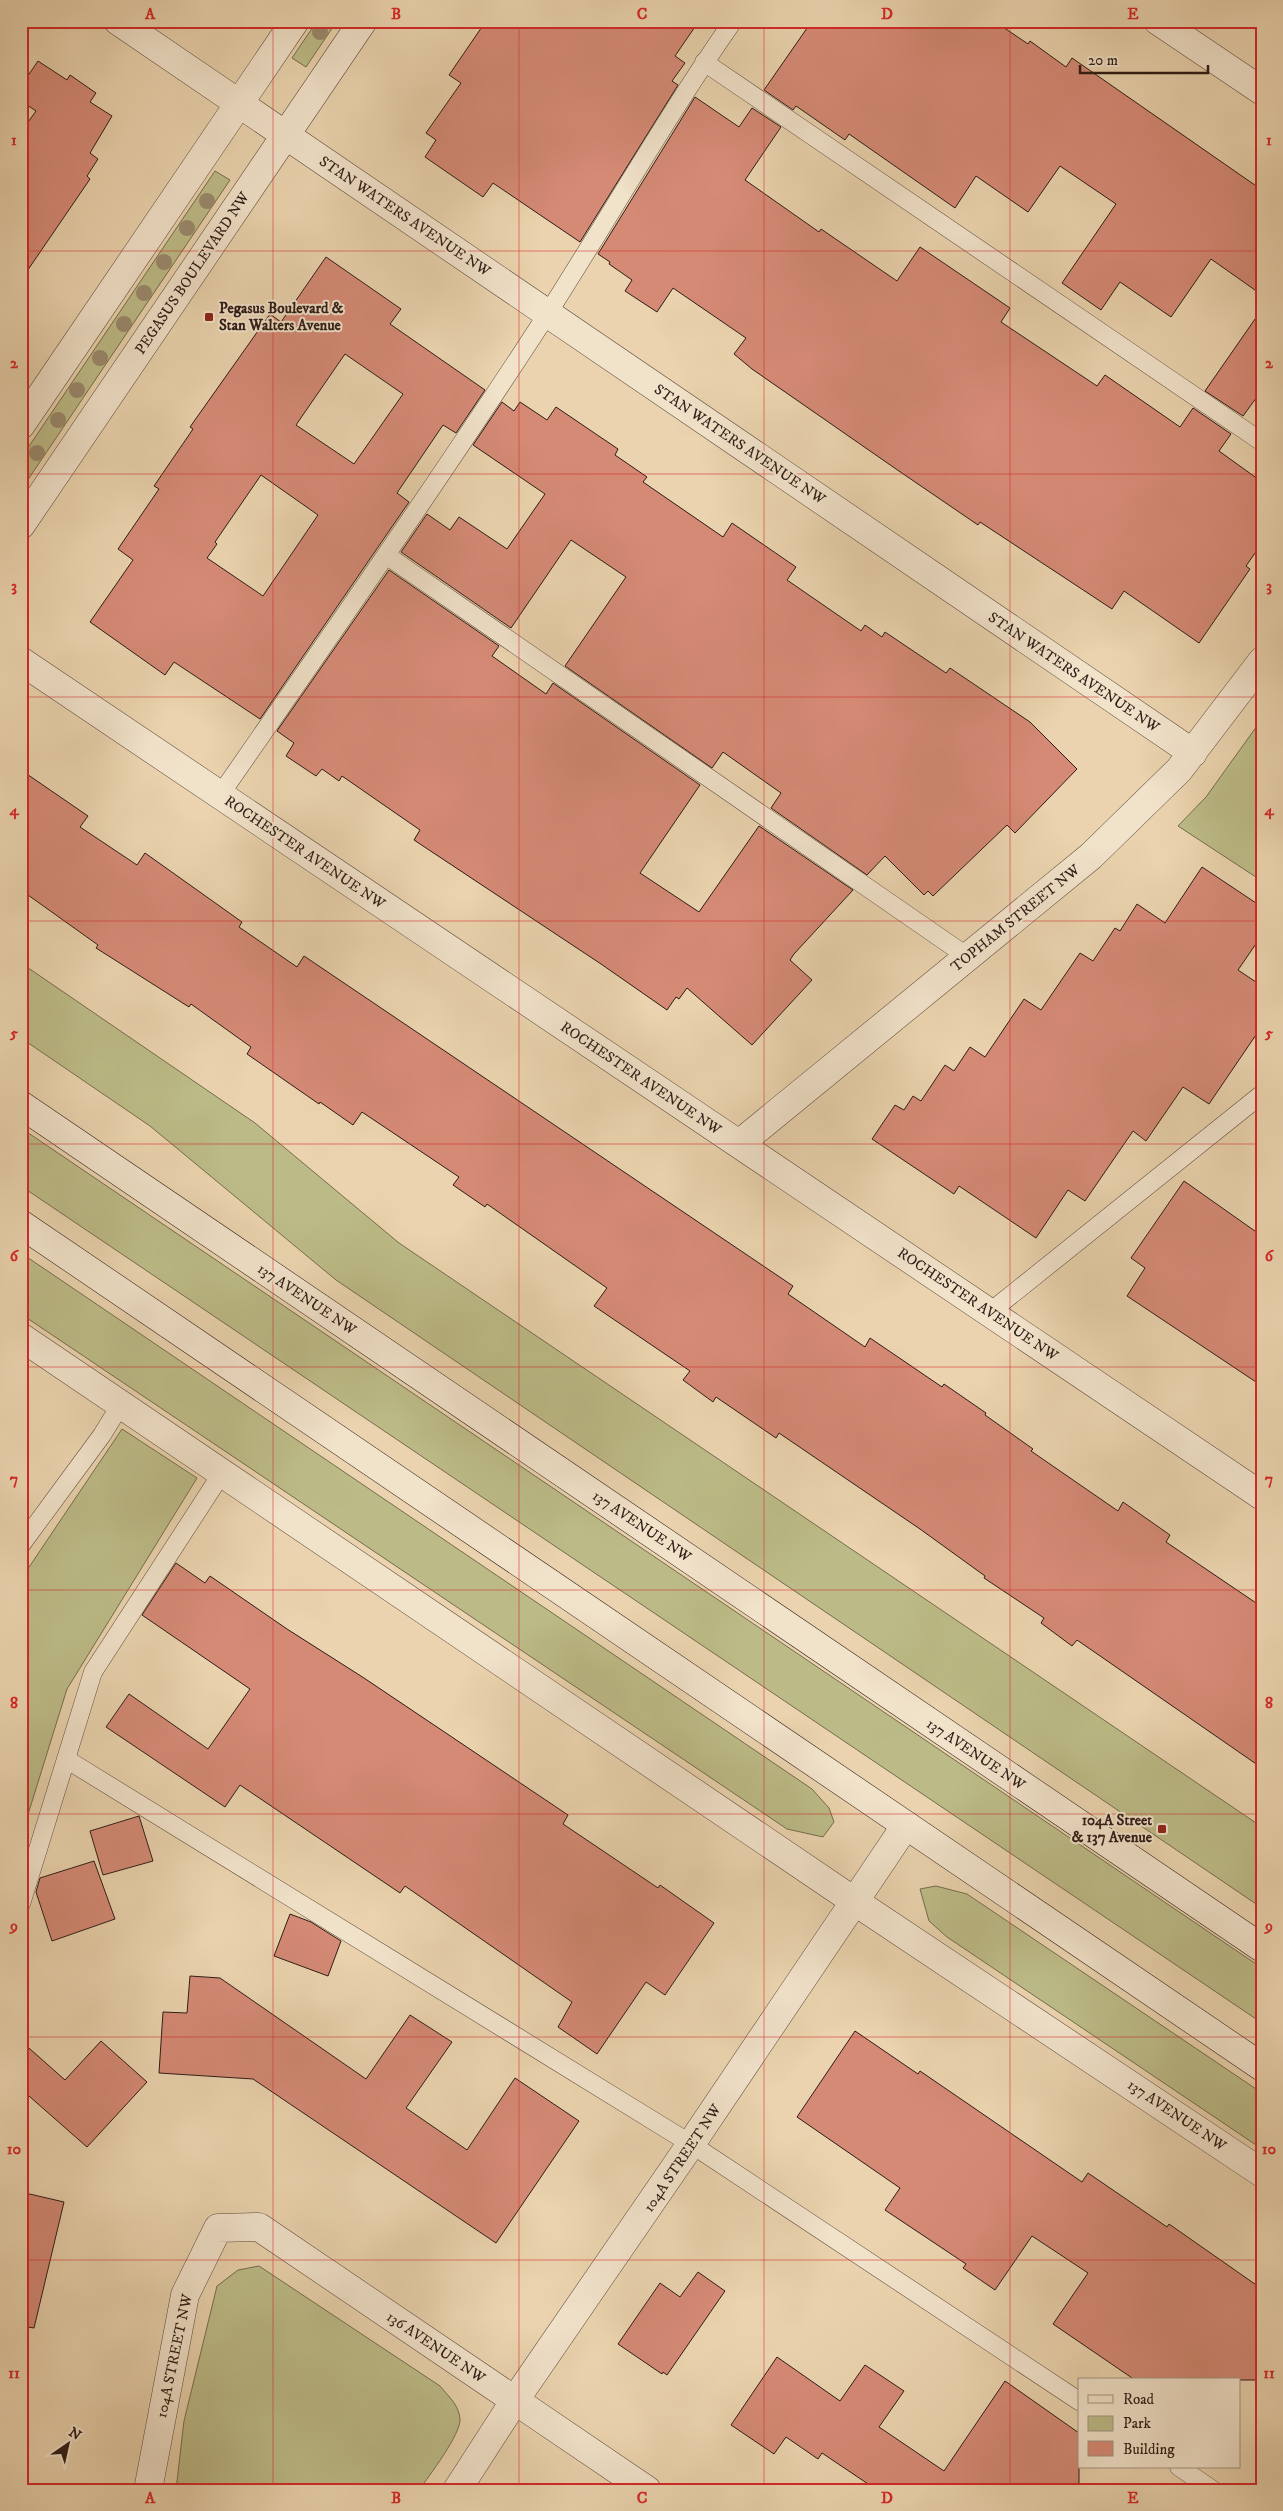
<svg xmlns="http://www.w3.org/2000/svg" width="1283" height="2511" viewBox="0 0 1283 2511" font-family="'IM FELL DW Pica',serif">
  <rect width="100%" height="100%" fill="#ead3ae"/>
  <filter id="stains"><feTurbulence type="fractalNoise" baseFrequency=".004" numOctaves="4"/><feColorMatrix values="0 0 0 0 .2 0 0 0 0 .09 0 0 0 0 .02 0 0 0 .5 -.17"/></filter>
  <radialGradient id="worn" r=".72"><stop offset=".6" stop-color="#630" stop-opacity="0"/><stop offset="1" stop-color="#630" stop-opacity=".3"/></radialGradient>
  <path fill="#bcbb87" stroke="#756c4e" d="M317,21H337L306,67L292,58Z
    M215,171L230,180L21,490V458Z
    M1262,719V881L1178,826L1206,797Z
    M21,963L255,1123L399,1243L1262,1827V1908L336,1280L150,1126L21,1038Z
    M21,1128L1262,1968V2023L21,1186Z
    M21,1253L812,1789L829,1808L834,1822L823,1837L787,1829L21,1314Z
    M122,1429L197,1478L67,1689L21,1837V1579Z
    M936,1886L967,1894L1262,2093V2149L947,1937L929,1921L920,1889Z
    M259,2266L440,2386C448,2396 459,2405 460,2419C461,2434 429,2476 419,2490H176L184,2421L217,2286L238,2270Z"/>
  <path fill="#d58a76" stroke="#2e1c16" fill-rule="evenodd" d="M486,21H699L675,56L685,63L672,81L678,85L580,242L493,183L483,197L425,157L436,140L426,133L461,83L449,75Z
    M812,21H994L1028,44L1030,41L1066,67L1072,58L1262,190V295L1211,259L1171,317L1120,282L1101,310L1062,283L1116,204L1060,166L1028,212L976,176L955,208L849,134L845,140L796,106L793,110L764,90Z
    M38,61L67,80L70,75L96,93L90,102L112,116L90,153L98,159L87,176L90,179L21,280V132L36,111L21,101V86Z
    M695,97L739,127L752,108L781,127L745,180L819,232L821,229L897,281L920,247L1010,308L1001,322L1097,386L1105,375L1180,427L1193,408L1231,434L1219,451L1262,482V543L1246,566L1250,569L1199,643L1124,591L1112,609L980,522L978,525L896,469L752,369L734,354L746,338L673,288L657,312L625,291L632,280L609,264L610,262L598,254Z
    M326,257L401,309L390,324L485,390L456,433L443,425L397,493L409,502L260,719L174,662L165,675L90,622L133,560L118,549L159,489L154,486L193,429L190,427L270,314L281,322ZM345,354L403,394L354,464L296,425ZM261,475L318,515L263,596L207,558L217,544L215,542Z
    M1262,309V390L1243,416L1205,391Z
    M502,402L514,411L520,402L547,420L556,407L618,449L615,455L647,477L643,482L723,537L732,523L796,567L787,580L861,631L865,625L882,637L885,632L946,673L950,668L1030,722L1077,769L1015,833L1007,825L933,896L928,891L924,895L885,856L867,875L771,808L781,793L723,752L712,768L565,666L626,577L571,540L511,628L401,552L427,514L450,530L459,517L507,549L545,494L473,445Z
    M389,570L499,646L492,656L546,694L553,683L700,785L640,873L699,912L759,826L853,890L794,954L790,960L812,980L752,1045L687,988L679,999L676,997L667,1010L601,964L414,840L420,830L342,776L339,781L322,769L316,776L286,756L294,743L277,731Z
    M21,770L88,816L80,827L137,865L145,853L242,922L239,927L297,967L304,956L793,1286L788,1294L865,1347L870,1338L942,1387L944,1384L986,1413L985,1415L1033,1449L1031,1451L1118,1511L1123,1502L1170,1535L1166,1542L1262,1607V1768L1077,1640L1072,1646L1041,1623L1044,1618L984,1578L985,1576L920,1529L779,1433L776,1438L716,1397L713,1402L683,1380L690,1371L594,1306L607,1288L487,1204L485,1207L453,1185L459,1177L362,1112L353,1125L320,1102L319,1104L247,1054L251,1047L191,1004L189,1007L96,948L98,945L21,890Z
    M1202,867L1262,907V935L1238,970L1262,986V1026L1209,1104L1183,1087L1146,1141L1133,1131L1085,1201L1068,1190L1036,1238L959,1186L954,1194L872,1139L895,1105L904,1110L913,1096L921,1101L945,1065L954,1071L970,1047L985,1057L1024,999L1041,1010L1080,953L1093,961L1115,928L1120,931L1137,904L1165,923Z
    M1184,1181L1262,1236V1386L1127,1296L1145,1268L1131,1258Z
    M176,1563L205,1583L210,1576L287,1629L364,1678L568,1815L563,1824L658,1888L660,1885L714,1923L665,1995L646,1982L597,2054L558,2027L572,2002L405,1886L400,1893L240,1785L225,1807L106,1727L129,1694L208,1749L250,1689L142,1615Z
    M139,1816L153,1861L103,1875L90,1831Z
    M94,1861L115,1919L52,1941L36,1892L40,1878Z
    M290,1914L311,1922L341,1941L328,1976L274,1956Z
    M190,1976L220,1978L366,2079L410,2015L452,2042L406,2108L467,2150L515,2078L579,2121L496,2243L253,2079L159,2073L163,2012L187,2013Z
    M855,2031L918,2074L920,2071L1082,2182L1088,2173L1167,2227L1169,2224L1262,2289V2380H1135L1053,2324L1088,2273L1032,2236L995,2290L963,2268L966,2264L885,2210L900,2188L797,2117Z
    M21,2041L65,2080L101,2041L147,2082L87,2147L21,2089Z
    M21,2192L64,2202L34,2328L21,2326Z
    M698,2272L725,2291L667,2375L663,2372L662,2374L618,2344L660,2283L680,2297Z
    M777,2357L840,2401L865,2365L904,2391L879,2427L944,2471L1005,2381L1079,2433V2490H877L822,2453L818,2459L786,2437L774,2454L731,2425Z"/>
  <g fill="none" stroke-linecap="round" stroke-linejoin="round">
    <defs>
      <path id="service" d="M704,62L1262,442
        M386,555L968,957
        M220,795C331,635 442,476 548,313C610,216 667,116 733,21
        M990,1312L1262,1094
        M21,1545L102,1435L121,1404
        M66,1759L691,2144L1079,2401
        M21,1904L93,1672L222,1473
        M1179,2467L1213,2490"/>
      <path id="minor" d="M118,21L1193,753
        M1158,21L1262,91
        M21,661L1262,1496
        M739,1144L1091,856L1179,770L1262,661
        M21,1337L854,1901L1262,2173
        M148,2490L185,2295L218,2228L259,2227L647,2490
        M457,2490L515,2400L691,2144L906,1825"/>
      <path id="tertiary" d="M21,425L295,21
        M21,525L363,21"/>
      <path id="secondary" d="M21,1105L1262,1948
        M21,1224L1262,2067"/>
    </defs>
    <use href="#service" stroke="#5d4a3c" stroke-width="19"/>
    <use href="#minor" stroke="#5d4a3c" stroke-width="29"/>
    <use href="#tertiary" stroke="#5d4a3c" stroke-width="29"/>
    <use href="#secondary" stroke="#2e1c16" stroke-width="29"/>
    <use href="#service" stroke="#f1e2ca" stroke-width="18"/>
    <use href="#minor" stroke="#f1e2ca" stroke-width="28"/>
    <use href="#tertiary" stroke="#f1e2ca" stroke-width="28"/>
    <use href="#secondary" stroke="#f1e2ca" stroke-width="28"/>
  </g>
  <g fill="#9a896d">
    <circle cx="320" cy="32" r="8"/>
    <circle cx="207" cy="201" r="8"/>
    <circle cx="187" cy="228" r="8"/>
    <circle cx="164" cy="262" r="8"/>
    <circle cx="144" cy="293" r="8"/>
    <circle cx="124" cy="324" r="8"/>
    <circle cx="100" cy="358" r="8"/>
    <circle cx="77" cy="390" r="8"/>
    <circle cx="58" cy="420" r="8"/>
    <circle cx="37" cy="453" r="8"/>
  </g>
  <path fill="none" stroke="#d62828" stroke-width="1" stroke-opacity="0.55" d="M273,21V2490M519,21V2490M764,21V2490M1010,21V2490M21,251H1262M21,474H1262M21,697H1262M21,921H1262M21,1144H1262M21,1367H1262M21,1590H1262M21,1814H1262M21,2037H1262M21,2260H1262"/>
  <g fill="#8f2418" stroke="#f1e2ca" stroke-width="2">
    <rect x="204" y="312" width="10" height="10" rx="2.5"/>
    <rect x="1157" y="1824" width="10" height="10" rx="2.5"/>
  </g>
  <g text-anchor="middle" stroke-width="4" stroke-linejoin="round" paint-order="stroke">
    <g font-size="15" fill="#2e1c16" stroke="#f1e2ca">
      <text transform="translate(405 216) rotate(34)" y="5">STAN WATERS AVENUE NW</text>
      <text transform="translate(192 273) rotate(-56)" y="5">PEGASUS BOULEVARD NW</text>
      <text transform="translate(740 444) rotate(34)" y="5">STAN WATERS AVENUE NW</text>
      <text transform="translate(1074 672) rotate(34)" y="5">STAN WATERS AVENUE NW</text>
      <text transform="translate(305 852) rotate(34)" y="5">ROCHESTER AVENUE NW</text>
      <text transform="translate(1015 918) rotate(-39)" y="5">TOPHAM STREET NW</text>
      <text transform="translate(641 1078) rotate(34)" y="5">ROCHESTER AVENUE NW</text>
      <text transform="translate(307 1299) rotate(34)" y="5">137 AVENUE NW</text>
      <text transform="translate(978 1304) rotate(34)" y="5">ROCHESTER AVENUE NW</text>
      <text transform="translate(642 1526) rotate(34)" y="5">137 AVENUE NW</text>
      <text transform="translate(976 1754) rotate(34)" y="5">137 AVENUE NW</text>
      <text transform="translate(1177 2115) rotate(34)" y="5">137 AVENUE NW</text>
      <text transform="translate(682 2158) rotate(-56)" y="5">104A STREET NW</text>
      <text transform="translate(436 2347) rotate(34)" y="5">136 AVENUE NW</text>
      <text transform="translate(174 2356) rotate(-78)" y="5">104A STREET NW</text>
    </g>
    <g font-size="15" font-weight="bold" fill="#2e1c16" stroke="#f1e2ca" text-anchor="start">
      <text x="219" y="313">Pegasus Boulevard &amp;<tspan x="219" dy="17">Stan Walters Avenue</tspan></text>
      <text x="1152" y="1825" text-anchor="end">104A Street<tspan x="1152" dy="17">&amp; 137 Avenue</tspan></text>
    </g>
  </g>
  <rect width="1283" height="2511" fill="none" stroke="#ead3ae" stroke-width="55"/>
  <rect x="1078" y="2378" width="162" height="90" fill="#f1e2ca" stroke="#a39382"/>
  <rect x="1088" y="2395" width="25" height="8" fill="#f1e2ca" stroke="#a39382"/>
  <text x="1123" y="2404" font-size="15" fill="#2e1c16">Road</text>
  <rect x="1088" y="2416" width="25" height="15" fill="#bcbb87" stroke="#a39382"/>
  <text x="1123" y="2428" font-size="15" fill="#2e1c16">Park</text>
  <rect x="1088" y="2441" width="25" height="15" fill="#d58a76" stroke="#a39382"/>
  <text x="1123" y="2454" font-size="15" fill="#2e1c16">Building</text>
  <g transform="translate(68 2444) rotate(34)" stroke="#f1e2ca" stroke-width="4" paint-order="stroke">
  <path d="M0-4L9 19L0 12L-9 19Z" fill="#2e1c16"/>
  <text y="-8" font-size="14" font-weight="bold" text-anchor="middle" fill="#2e1c16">N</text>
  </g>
  <path d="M1080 65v8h128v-8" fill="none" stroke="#2e1c16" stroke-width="2.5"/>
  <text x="1088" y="65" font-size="15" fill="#2e1c16" stroke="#f1e2ca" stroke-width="4" paint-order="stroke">20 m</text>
  <rect x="28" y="28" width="1228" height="2456" fill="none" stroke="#d62828" stroke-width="2"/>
  <g font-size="16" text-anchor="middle" font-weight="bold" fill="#d62828">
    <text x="150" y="19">A</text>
    <text x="396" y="19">B</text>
    <text x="642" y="19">C</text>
    <text x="887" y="19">D</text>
    <text x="1133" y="19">E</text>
    <text x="14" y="145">1</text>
    <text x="1269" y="145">1</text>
    <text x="14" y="368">2</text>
    <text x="1269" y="368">2</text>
    <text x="14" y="591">3</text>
    <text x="1269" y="591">3</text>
    <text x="14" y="815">4</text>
    <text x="1269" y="815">4</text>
    <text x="14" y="1038">5</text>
    <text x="1269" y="1038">5</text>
    <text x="14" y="1261">6</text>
    <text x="1269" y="1261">6</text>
    <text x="14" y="1484">7</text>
    <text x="1269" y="1484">7</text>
    <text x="14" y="1708">8</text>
    <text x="1269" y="1708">8</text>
    <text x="14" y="1931">9</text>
    <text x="1269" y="1931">9</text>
    <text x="14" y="2154">10</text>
    <text x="1269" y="2154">10</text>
    <text x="14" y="2378">11</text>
    <text x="1269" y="2378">11</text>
    <text x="150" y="2503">A</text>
    <text x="396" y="2503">B</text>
    <text x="642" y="2503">C</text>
    <text x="887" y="2503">D</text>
    <text x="1133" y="2503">E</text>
  </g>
  <rect width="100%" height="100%" filter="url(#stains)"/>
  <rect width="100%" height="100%" fill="url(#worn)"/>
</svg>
